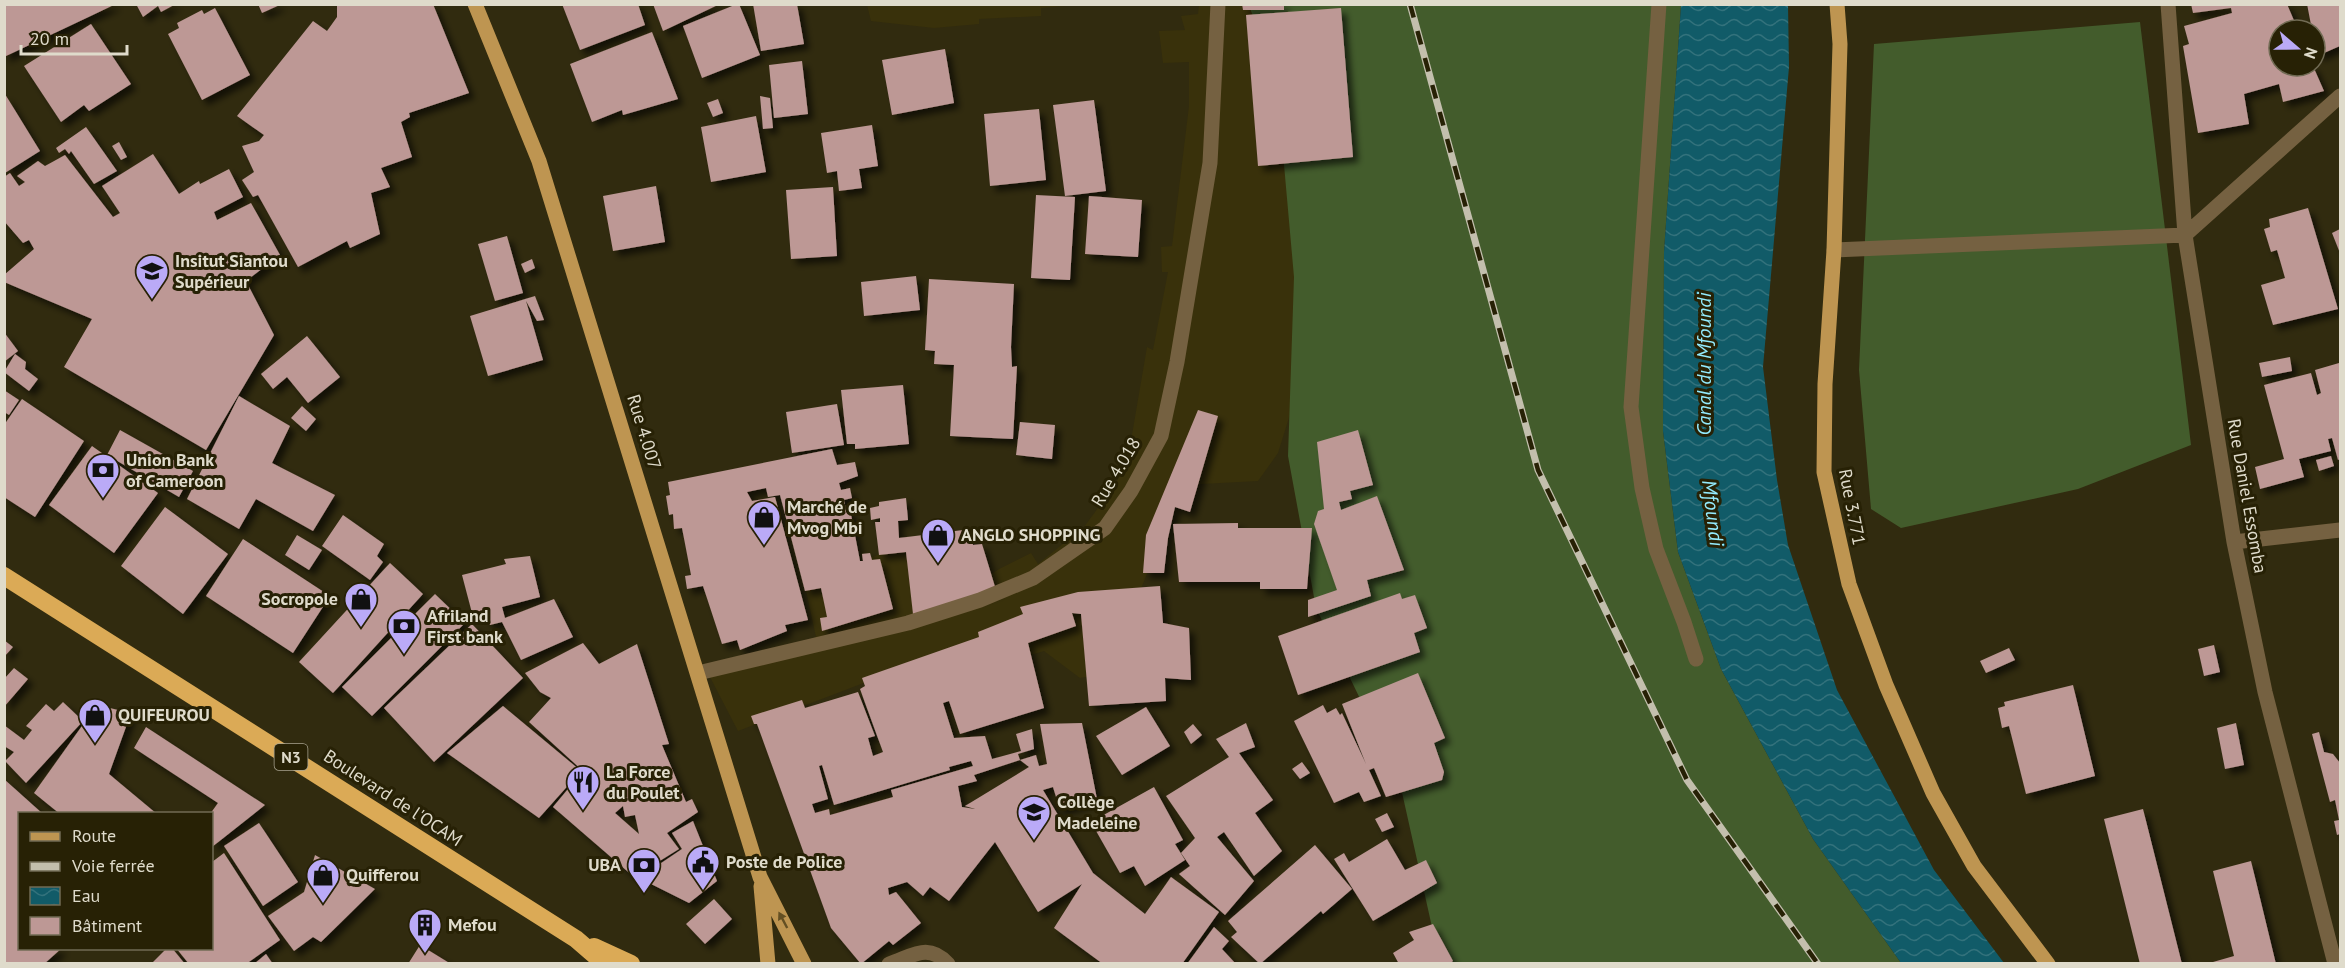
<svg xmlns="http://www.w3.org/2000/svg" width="2345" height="968" viewBox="0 0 2345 968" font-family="'PT Sans',sans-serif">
  <defs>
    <pattern id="water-waves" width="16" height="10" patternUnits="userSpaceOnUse" patternTransform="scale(1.5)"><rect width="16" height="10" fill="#115b68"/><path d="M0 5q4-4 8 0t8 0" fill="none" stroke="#33727c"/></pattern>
    <filter id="shadow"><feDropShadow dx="5.5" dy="5.5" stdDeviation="3" flood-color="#0009"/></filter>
  </defs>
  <rect width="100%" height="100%" fill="#312b0f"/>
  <path fill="#39310b" d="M867,5V4L1077,5L1041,8V16L979,19V24L934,28L871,21Z
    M1199,5H1312L1310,350L1278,453L1258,481L1183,485L1138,596L1165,664L1080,678L1044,651L1008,662L979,639L738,731L710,677L816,637L805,586L889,550L954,539L963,591L1001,568L1031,553L1038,564L1084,527L1098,508L1103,510L1128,458L1147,347L1153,350L1168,272H1162L1161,247L1172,246L1189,106V62L1163,63L1159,31L1185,30L1181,16L1198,14Z"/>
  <path fill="#435c2c" d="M1249,5H1681L1664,252L1663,431L1678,552L1721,669L1813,839L1901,963H1440L1399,779L1316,608L1288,456L1294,277L1277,86Z
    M2140,22L2191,445L2078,489L1901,528L1871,509L1859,370L1874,44Z"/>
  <path fill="url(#water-waves)" d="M1681,5H1788L1789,67L1763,367L1777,480L1788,545L1837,690L1934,870L2004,963H1901L1813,839L1721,669L1678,552L1663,431L1664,252Z"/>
  <path fill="#bd9895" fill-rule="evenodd" filter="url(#shadow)" d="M8,4H116L4,57V6Z
    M136,4H176L161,12L158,6L143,17Z
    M258,4H282L262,13Z
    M337,4H433L469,93L409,113L410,117L401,122L412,157L381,168L390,187L371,193L380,234L350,248L347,241L298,267L258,195L253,197L242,180L254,172L242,146L259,141L264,135L237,116L313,21L327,31L337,17Z
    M562,4H638L645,25L580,50Z
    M653,4H720L663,31Z
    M737,4H739L760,55L702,78L683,26Z
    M753,4H797L804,44L761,51Z
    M1242,4H1284V10H1243Z
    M2191,4H2287L2298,30H2279V66H2313L2324,91L2283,102L2279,84L2244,94L2249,124L2198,133L2183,46L2189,44L2184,26L2232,13L2231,8L2193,13Z
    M2307,4H2340V46L2317,56L2315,30H2312Z
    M215,8L250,75L202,100L168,34L179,28L177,23L202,10L204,14Z
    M1341,8L1353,157L1258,166L1246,15Z
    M91,24L131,84L89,111L84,105L61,122L24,66Z
    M652,32L678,99L623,115L622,110L592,122L570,64Z
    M945,49L954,103L892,115L882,60Z
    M802,61L808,114L774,118L769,65Z
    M5,94L40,151L5,173Z
    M760,96L770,98L773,128L763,129Z
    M718,99L723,113L713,117L707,103Z
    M1094,100L1106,191L1065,196L1053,105Z
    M1039,109L1046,180L990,186L984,114Z
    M756,116L766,172L711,182L701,127Z
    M872,125L878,166L859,169L862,188L839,191L837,171L827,173L821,133Z
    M86,127L117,171L94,184L71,151L69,154L65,149L59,153L56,148Z
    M119,142L127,157L121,160L112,146Z
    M153,154L179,194L199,181L200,184L229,169L243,197L214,212L217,220L251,203L280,255L246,281L274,335L206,450L64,367L92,319L4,282V275L34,249L29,240L23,243L4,221V177L10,173L19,186L25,182L17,176L38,161L45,166L65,155L113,217L120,213L102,186Z
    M656,186L665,242L613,251L603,196Z
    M833,187L837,256L791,259L786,190Z
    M1036,195L1075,197L1070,280L1031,278Z
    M1089,196L1142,200L1138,257L1085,254Z
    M2308,208L2338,309L2273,325L2261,285L2285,278L2277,250L2271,252L2264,229L2270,227L2269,219Z
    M2340,229V253L2332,233Z
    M507,236L523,293L495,301L478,244Z
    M532,259L535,268L525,273L521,264Z
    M916,276L920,310L864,316L861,282Z
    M929,279L1014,284L1011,347L1012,367L1017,366L1013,439L950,436L954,365L934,364L935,351L925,350Z
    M535,296L544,320L537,321L526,301L543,360L488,376L470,316Z
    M4,332L18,351L4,362Z
    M307,336L340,377L308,403L287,377L273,389L261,374Z
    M15,354L26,362L25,369L38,379L29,391L4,372Z
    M2290,357L2292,371L2262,377L2259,363Z
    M2339,363L2340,370V459L2338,460L2332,438L2328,439L2331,451L2299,459L2304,477L2260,489L2255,467L2284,459L2264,385L2311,373L2317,395L2321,393L2315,370Z
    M903,385L909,444L855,449V444H847L841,390Z
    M4,390L19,400L9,415L4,412Z
    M239,396L290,426L272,463L335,495L313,531L256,499L239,529L187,499Z
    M22,399L84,441L35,517L4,497V425Z
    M837,404L844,445L792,453L786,412Z
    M302,406L316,419L306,431L291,418Z
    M1198,410L1218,416L1190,512L1175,507L1168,538L1164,573H1143L1146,535Z
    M1020,422L1055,425L1052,459L1016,455Z
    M120,430L193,471L179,497L107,455Z
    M1358,430L1373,485L1350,491L1352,499L1339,502L1341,510L1377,496L1404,570L1367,580L1371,596L1308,617V600L1337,590L1314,524L1318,511L1324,509L1317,442Z
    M92,446L158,493L114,553L49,505Z
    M832,449L837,465L855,462L858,476L839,483L841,490L850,488L852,498L844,500L846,510L850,509L860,561H863L862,554L870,553L872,560L880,559L893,609L822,631L820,618L827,617L821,588L805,591L780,495L768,497L766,488L747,492L752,501L775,497L808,620L785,625L787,631L740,650L737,640L722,644L703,586L687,589L685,576L691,575L682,528L674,529L673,514L669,515L666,496L670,495L668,482Z
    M2331,456L2334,466L2319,471L2316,460Z
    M906,498L908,520L898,521L899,538L971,529L973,545L982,544L996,590L913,614L906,552L879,555L875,522H880V518L871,520L870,508L879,506V502Z
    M165,507L228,554L183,614L121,566Z
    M343,515L384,544L377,556L383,562L370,580L322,546Z
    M1238,523V528H1312L1307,589H1260V582H1179L1173,524Z
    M297,535L322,550L309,570L285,555Z
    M243,539L330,596L293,653L206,596Z
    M530,556L540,597L502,607L505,618L554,599L573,637L521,660L502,622L490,625L482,611L472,613L462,575L506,564L504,559Z
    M390,563L423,594L333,693L299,662Z
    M1160,586L1163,623L1189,628L1191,680L1165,678L1166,701L1089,706L1081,614L1072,613L1076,626L1028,643L1044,708L960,734L949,701L943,703L954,738L985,736L992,759L1021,751L1016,734L1032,729L1034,749L1018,754L1020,760L974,775L977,781L958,786L962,807L975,809L965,806L1029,767L1020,760L1036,755L1039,766L1047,764L1040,724L1082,723L1097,799L1060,810L1053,787L1043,790L1093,873L1145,914L1171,877L1219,912L1182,964H1103L1054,928L1082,884L1038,912L995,842L949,901L930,887L923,896L907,882L888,888L889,895L896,892L921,923L893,945L889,941L861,964L831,928L757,724H754L751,716L802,700L805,708L858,692L875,736L868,738L873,756L883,752L860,689L865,686L862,678L979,637L978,632L1023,614L1020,607L1078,592ZM971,761L973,766L891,790L893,797L830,815L829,809L815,813L812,804L828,799L819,766L822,765L834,805L950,770L949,767Z
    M1400,593L1402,599L1415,595L1427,628L1414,633L1420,652L1298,695L1278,636Z
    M435,594L465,623L372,716L342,687Z
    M472,624L523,678L434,762L384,708Z
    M4,640L13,647L4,657Z
    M583,643L599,664L637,644L669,744L662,745L686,802L692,799L698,812L667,833L679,849L634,877L553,807L583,771L529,722L551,698L540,692L525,673ZM623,806L625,817L635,815L639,834L615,813Z
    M2214,645L2220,672L2204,676L2198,649Z
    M2009,648L2015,660L1986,673L1980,661Z
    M14,668L28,679L4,707V679Z
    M1418,673L1445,738L1434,743L1444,772L1442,780L1386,797L1374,768L1369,770L1381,796L1364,802L1359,792L1334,803L1294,721L1323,705L1327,713L1336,708L1340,715L1342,713L1366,764L1342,704Z
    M2073,685L2095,776L2026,794L2009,726L2002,728L1998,708L2005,706L2004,702Z
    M63,702L83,721L26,783L5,761L14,752L4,746V725L24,740L32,730L26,726L46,704L54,711Z
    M97,705L131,713L109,774L157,814H60L34,793Z
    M503,706L581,771L539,818L447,753Z
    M1146,707L1170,746L1122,775L1096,736Z
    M1246,723L1255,747L1239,753L1273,800L1255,813L1282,851L1254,876L1224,832L1217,837L1254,881L1225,915L1179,874L1190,866L1181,853L1195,838L1166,796L1229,757L1216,739Z
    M2236,723L2244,765L2225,769L2217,728Z
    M1193,724L1202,735L1191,744L1184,732Z
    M146,727L265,805L212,847V814H210L218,803L134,748Z
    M2319,732L2324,752L2333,754L2340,763V834L2337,835L2334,821L2339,820L2335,800L2330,802L2312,734Z
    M1302,762L1310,773L1300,779L1292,769Z
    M4,779L43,814H20V948H62L44,964H4Z
    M1154,787L1183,840L1175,844L1185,860L1145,886L1134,866L1120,873L1091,822Z
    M2143,809L2182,964H2140L2104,819Z
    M1387,813L1394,827L1382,832L1375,819Z
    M693,821L717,881L689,903L639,878L682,849L672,833Z
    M259,823L298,882L263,906L224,846Z
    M1387,839L1405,870L1426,860L1437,883L1373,921L1334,859L1344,853L1349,862Z
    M1315,845L1352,889L1323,914L1321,911L1260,964L1231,937L1237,932L1228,921Z
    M224,853L280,940L246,964H189L176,948H212V862Z
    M315,855L375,889L321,942L313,937L294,951L268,916L304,892Z
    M2251,861L2276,964H2206L2234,956L2213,871Z
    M714,899L732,919L705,944L686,924Z
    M1433,924L1453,961L1449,964H1399L1393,953L1414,940L1409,932Z
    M1214,927L1229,941L1222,949L1236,964H1187Z
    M420,945L451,964H408Z
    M167,948H172L185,964H151Z
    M266,954L273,964H254Z"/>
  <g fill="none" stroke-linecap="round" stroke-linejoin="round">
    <path stroke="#756141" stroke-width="15" d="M1659,4L1631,407L1642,488L1656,549L1684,622L1696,659
      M1834,250L2185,235L2168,4
      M2234,542L2340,530
      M698,673L908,623L980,600L1033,578L1105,528L1131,491L1161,436L1177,362L1210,163L1218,4
      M889,964C913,956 928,942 948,964
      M2335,964L2265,692L2234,542L2185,235L2340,96"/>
    <path stroke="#be9551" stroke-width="15" d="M475,4L539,161L760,877L804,964
      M1837,4L1840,44L1834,250L1825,384L1824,472L1849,584L1886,685L1933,793L1974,866L2048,964
      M761,886L768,964"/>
    <path stroke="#dbaa56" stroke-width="18" d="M4,576L576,939L605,964
      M594,947L631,964"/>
    <defs>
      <path id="rail" d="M1410,4L1538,470L1687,780L1818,964"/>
    </defs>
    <use href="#rail" stroke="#c3bfad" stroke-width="7"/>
    <use href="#rail" stroke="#272105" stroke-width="4.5" stroke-dasharray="14" stroke-linecap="butt"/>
  </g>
  <defs><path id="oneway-solid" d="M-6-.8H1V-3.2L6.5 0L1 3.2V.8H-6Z" transform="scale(1.5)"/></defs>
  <use fill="#634f23" href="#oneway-solid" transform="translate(783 920) rotate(-118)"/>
  <defs>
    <symbol id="school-pin" viewBox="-11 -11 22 30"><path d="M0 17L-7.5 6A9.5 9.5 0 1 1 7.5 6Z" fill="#baaaf7" stroke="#272105"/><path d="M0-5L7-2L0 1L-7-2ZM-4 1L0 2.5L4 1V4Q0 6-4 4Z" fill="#111"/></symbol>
    <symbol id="bank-pin" viewBox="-11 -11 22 30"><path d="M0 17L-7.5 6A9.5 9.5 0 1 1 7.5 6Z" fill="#baaaf7" stroke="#272105"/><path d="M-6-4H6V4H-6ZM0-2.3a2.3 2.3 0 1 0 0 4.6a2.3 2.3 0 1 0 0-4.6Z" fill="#111"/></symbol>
    <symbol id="shop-pin" viewBox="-11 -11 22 30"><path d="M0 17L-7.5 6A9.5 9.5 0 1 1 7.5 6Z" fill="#baaaf7" stroke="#272105"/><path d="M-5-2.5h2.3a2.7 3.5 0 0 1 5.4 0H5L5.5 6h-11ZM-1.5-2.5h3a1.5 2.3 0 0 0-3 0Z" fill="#111"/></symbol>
    <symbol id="restaurant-pin" viewBox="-11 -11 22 30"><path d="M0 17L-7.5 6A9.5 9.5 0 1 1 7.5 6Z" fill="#baaaf7" stroke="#272105"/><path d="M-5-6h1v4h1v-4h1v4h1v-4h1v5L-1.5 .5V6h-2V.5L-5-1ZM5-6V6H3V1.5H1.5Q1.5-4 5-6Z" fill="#111"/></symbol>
    <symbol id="civic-pin" viewBox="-11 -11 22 30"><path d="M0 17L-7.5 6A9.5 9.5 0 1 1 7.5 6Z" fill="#baaaf7" stroke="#272105"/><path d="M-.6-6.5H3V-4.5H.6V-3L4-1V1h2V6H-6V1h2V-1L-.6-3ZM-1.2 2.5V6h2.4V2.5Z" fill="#111"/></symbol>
    <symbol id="building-pin" viewBox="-11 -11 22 30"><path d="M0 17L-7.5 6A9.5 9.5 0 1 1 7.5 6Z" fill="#baaaf7" stroke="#272105"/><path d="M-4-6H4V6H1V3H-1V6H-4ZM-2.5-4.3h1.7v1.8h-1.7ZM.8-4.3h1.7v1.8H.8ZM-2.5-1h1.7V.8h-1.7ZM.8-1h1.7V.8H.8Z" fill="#111"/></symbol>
  </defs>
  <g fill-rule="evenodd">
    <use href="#school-pin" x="133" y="252" width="38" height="52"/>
    <use href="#bank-pin" x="84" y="451" width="38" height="52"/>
    <use href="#shop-pin" x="745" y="498" width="38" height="52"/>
    <use href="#shop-pin" x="919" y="516" width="38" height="52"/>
    <use href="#shop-pin" x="342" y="580" width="38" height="52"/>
    <use href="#bank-pin" x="385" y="607" width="38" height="52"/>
    <use href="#shop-pin" x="76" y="696" width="38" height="52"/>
    <use href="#restaurant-pin" x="564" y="763" width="38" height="52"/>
    <use href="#school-pin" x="1015" y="793" width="38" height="52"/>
    <use href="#civic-pin" x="684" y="843" width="38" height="52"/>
    <use href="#bank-pin" x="625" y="846" width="38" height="52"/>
    <use href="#shop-pin" x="304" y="856" width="38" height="52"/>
    <use href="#building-pin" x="406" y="906" width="38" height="52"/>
  </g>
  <g text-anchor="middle" stroke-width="6" stroke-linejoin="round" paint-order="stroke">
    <rect fill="#272105" stroke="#a8a390" stroke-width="1.5" x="274.5" y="744" width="33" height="26" rx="4.5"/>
    <g font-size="16" font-weight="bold" fill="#dfdbcb">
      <text x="291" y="763">N3</text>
    </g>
    <g font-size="18" font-weight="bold" fill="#dfdbcb" stroke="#272105" text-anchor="start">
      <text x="175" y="267">Insitut Siantou<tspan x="175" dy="21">Supérieur</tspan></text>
      <text x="126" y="466">Union Bank<tspan x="126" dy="21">of Cameroon</tspan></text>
      <text x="787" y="513">Marché de<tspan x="787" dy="21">Mvog Mbi</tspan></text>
      <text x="961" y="541">ANGLO SHOPPING</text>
      <text x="338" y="605" text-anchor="end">Socropole</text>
      <text x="427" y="622">Afriland<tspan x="427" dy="21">First bank</tspan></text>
      <text x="118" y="721">QUIFEUROU</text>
      <text x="606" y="778">La Force<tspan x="606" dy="21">du Poulet</tspan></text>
      <text x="1057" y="808">Collège<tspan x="1057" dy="21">Madeleine</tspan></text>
      <text x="726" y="868">Poste de Police</text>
      <text x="621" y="871" text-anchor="end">UBA</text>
      <text x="346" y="881">Quifferou</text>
      <text x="448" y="931">Mefou</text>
    </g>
    <g font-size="18" fill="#dfdbcb" stroke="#272105">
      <text transform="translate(644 432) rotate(73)" y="6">Rue 4.007</text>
      <text transform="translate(1116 472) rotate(-59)" y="6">Rue 4.018</text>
      <text transform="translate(2247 496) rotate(80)" y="6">Rue Daniel Essomba</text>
      <text transform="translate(1852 507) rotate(79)" y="6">Rue 3.771</text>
      <text transform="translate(393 798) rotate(33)" y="6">Boulevard de l'OCAM</text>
    </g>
    <g font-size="20" font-style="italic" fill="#93ebfe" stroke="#272105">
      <text transform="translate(1704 364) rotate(-90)" y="7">Canal du Mfoundi</text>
      <text transform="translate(1713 513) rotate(83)" y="7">Mfoundi</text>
    </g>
  </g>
  <rect width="2345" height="968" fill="none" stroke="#dfdbcb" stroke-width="12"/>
  <rect x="18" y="812" width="195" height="138" fill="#272105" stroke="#716b54" stroke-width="1.5"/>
  <rect x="30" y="832" width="30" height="9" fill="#be9551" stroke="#716b54" stroke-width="1.5"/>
  <text x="72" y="842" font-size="18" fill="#dfdbcb">Route</text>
  <rect x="30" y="862" width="30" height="9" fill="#c3bfad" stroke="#716b54" stroke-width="1.5"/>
  <text x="72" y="872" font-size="18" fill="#dfdbcb">Voie ferrée</text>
  <rect x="30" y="887" width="30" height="18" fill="url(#water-waves)" stroke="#716b54" stroke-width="1.5"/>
  <text x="72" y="902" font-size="18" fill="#dfdbcb">Eau</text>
  <rect x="30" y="917" width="30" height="18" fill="#bd9895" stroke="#716b54" stroke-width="1.5"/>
  <text x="72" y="932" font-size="18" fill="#dfdbcb">Bâtiment</text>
  <g transform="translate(2297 48) rotate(110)"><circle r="28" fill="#272105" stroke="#716b54" stroke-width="1.5"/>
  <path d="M0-4.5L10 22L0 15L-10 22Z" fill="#baaaf7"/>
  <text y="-9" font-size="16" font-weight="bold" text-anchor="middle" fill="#dfdbcb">N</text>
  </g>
  <path d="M21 45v9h106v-9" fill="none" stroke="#dfdbcb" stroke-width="3"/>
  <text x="30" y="45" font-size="18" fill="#dfdbcb" stroke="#272105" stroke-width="4.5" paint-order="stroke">20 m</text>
</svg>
